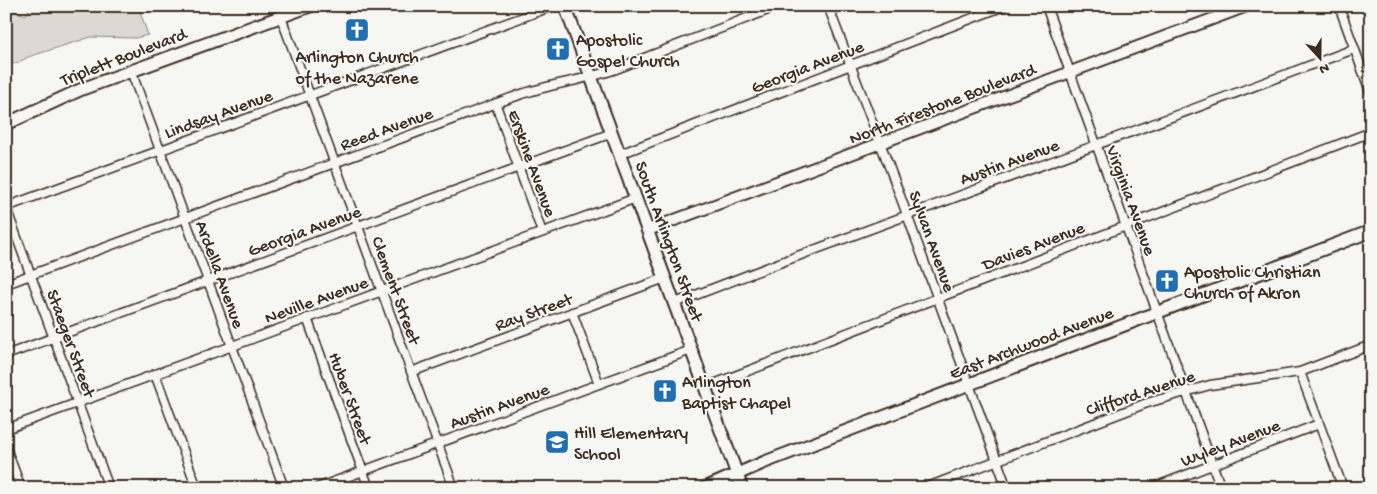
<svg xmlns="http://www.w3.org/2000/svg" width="1377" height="494" viewBox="0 0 1377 494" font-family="'Gochi Hand',sans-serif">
  <rect width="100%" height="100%" fill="#f6f6f2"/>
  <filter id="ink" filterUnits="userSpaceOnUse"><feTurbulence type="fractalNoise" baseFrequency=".02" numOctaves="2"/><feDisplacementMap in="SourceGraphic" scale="10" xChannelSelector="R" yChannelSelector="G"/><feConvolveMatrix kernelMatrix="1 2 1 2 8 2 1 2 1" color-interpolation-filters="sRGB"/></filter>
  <g filter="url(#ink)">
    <path fill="#dad9d3" stroke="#8a8278" d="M6,6L13,11L26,15L31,6H138L148,35L135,38L91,37L28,57L17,63L6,64Z"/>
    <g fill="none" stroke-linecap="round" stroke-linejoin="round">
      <defs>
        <path id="minor" d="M828,6L895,182L1007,488
          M1046,6L1221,488
          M1339,6L1371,94
          M281,17L454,488
          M131,71L284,488
          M496,105L542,232
          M620,154L1004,6
          M6,207L553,6
          M6,208L109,488
          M6,284L519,95C551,84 585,80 616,69L778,6
          M675,303L779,263L1354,49
          M572,312L599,384
          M307,318L369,488
          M6,355L612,133
          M411,372L665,278
          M1300,372L1343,488
          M155,374L197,488
          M706,387L1371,132
          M6,429L636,198
          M6,448L21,488
          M317,488L691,350
          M925,488L1147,403L1210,385L1300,372L1371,345
          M1152,488L1319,424"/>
        <path id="tertiary" d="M648,230L1247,6"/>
        <path id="secondary" d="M565,6L742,488
          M6,124L82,89L310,6
          M705,488L765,462L1371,231"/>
      </defs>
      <use href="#minor" stroke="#3b2a1e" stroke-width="11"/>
      <use href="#tertiary" stroke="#3b2a1e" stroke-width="14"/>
      <use href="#secondary" stroke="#3b2a1e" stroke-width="15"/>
      <use href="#minor" stroke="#f6f6f2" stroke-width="8"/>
      <use href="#tertiary" stroke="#f6f6f2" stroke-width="10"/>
      <use href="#secondary" stroke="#f6f6f2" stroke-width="11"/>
    </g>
  </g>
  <defs>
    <symbol id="church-square" viewBox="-11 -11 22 22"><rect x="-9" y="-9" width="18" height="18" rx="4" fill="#1f6fb2" stroke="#f6f6f2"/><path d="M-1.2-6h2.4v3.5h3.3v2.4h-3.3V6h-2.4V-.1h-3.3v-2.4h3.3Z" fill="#fff"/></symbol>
    <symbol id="school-square" viewBox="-11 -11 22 22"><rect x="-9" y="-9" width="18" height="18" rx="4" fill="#1f6fb2" stroke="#f6f6f2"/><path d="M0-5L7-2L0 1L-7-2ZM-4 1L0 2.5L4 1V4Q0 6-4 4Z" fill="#fff"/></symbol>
  </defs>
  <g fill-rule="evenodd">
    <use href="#church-square" x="343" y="16" width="28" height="28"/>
    <use href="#church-square" x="544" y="35" width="28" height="28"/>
    <use href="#church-square" x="1153" y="267" width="28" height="28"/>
    <use href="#church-square" x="651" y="377" width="28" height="28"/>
    <use href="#school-square" x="543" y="428" width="28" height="28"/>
  </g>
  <g text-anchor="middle" stroke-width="4" stroke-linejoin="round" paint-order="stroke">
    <g font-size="18" fill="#3b2a1e" stroke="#f6f6f2" text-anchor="start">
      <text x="576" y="45">Apostolic<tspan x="576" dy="21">Gospel Church</tspan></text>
      <text x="357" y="62" text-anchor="middle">Arlington Church<tspan x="357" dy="21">of the Nazarene</tspan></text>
      <text x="1184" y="277">Apostolic Christian<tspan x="1184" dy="21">Church of Akron</tspan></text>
      <text x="682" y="387">Arlington<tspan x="682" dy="21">Baptist Chapel</tspan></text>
      <text x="574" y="438">Hill Elementary<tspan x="574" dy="21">School</tspan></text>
    </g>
    <g font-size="18" fill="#3b2a1e" stroke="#f6f6f2">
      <text transform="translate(123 56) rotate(-21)" y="6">Triplett Boulevard</text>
      <text transform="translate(807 66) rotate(-21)" y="6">Georgia Avenue</text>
      <text transform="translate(942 103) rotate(-21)" y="6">North Firestone Boulevard</text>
      <text transform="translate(218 113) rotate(-20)" y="6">Lindsay Avenue</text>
      <text transform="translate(386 128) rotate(-20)" y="6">Reed Avenue</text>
      <text transform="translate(1009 161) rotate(-20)" y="6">Austin Avenue</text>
      <text transform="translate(533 163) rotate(70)" y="6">Erskine Avenue</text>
      <text transform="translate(1132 200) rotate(70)" y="6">Virginia Avenue</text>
      <text transform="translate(304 230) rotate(-20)" y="6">Georgia Avenue</text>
      <text transform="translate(670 241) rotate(70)" y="6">South Arlington Street</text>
      <text transform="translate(933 241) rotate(70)" y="6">Sylvan Avenue</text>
      <text transform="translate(1033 245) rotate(-21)" y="6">Davies Avenue</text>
      <text transform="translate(221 274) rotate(70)" y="6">Ardella Avenue</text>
      <text transform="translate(397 290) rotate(70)" y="6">Clement Street</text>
      <text transform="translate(316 299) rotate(-20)" y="6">Neville Avenue</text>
      <text transform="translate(533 311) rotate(-20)" y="6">Ray Street</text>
      <text transform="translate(1031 342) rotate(-21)" y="6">East Archwood Avenue</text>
      <text transform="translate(72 343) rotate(70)" y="6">Staeger Street</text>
      <text transform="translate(1140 392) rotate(-18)" y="6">Clifford Avenue</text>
      <text transform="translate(351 398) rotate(70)" y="6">Huber Street</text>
      <text transform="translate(499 405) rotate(-20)" y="6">Austin Avenue</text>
      <text transform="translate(1230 442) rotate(-21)" y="6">Wyley Avenue</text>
    </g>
  </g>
  <rect width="1377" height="494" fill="none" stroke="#f6f6f2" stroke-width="25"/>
  <rect x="12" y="12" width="1352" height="469" fill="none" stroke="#3b2a1e" stroke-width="2" filter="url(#ink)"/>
  <g transform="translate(1320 58) rotate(159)" stroke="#f6f6f2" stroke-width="4" paint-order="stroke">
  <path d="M0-4L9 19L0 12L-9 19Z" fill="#3b2a1e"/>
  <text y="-8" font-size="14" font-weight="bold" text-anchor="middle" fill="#3b2a1e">N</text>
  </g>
</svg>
